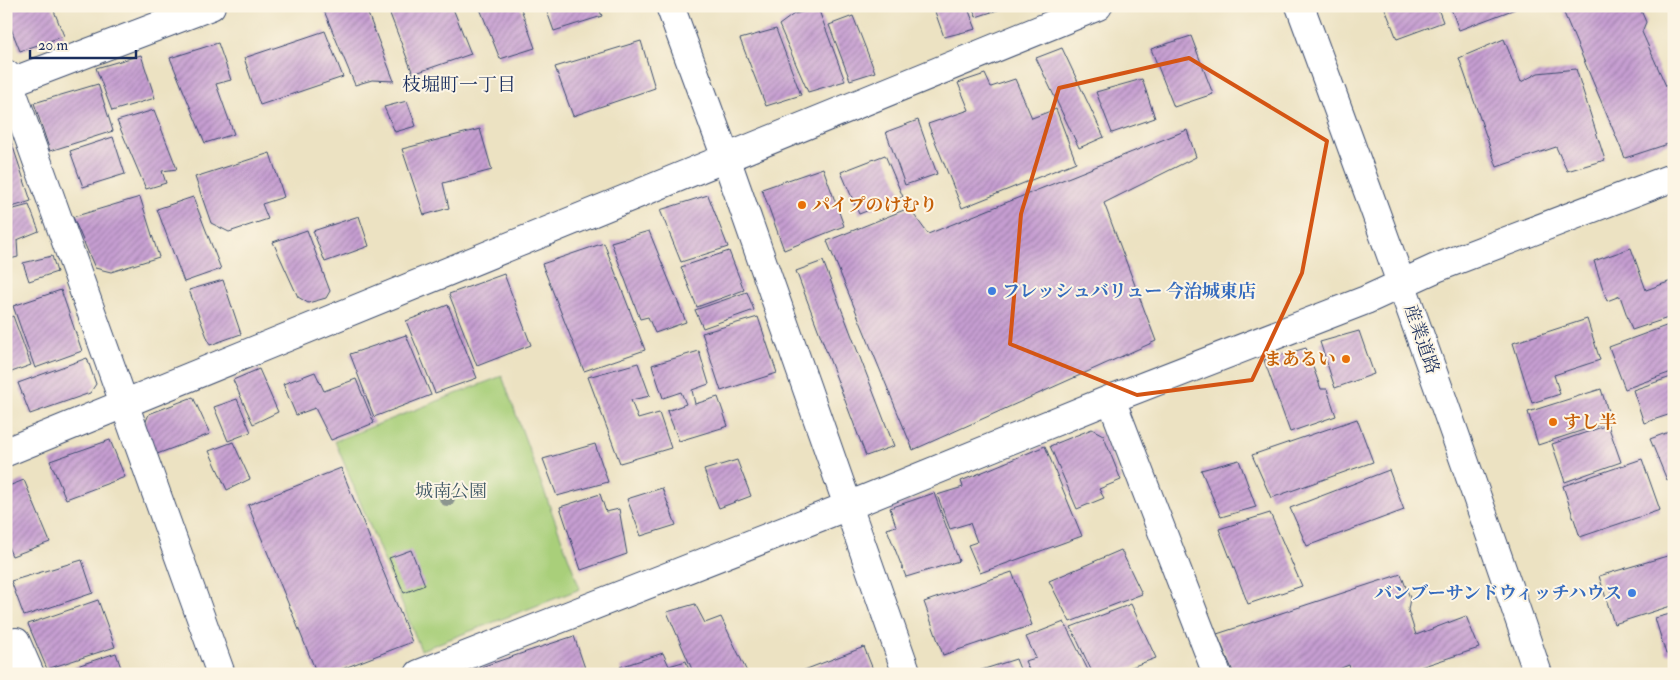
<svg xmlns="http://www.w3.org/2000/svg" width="1680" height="680" viewBox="0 0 1680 680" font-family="'IM FELL Double Pica','Noto Serif JP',serif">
  <defs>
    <pattern id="building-hatch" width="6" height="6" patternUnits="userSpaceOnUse" patternTransform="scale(1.25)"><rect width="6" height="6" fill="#c69ed1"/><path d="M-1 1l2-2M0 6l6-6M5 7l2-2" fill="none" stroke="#a081ad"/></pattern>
  </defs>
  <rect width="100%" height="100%" fill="#fcf5e5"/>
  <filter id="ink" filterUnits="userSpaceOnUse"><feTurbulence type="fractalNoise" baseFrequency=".02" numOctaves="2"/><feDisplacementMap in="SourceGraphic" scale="10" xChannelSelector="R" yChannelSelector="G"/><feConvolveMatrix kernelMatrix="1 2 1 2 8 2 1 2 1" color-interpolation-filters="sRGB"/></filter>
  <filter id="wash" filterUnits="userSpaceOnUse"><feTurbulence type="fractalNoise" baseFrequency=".0096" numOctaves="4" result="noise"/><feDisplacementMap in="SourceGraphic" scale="20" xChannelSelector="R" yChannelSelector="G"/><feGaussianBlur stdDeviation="1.12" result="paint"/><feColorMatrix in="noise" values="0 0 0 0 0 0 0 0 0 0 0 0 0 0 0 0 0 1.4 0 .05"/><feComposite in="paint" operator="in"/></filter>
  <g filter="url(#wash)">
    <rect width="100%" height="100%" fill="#ece2c2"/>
    <path fill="#a9cf7a" stroke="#627f6c" d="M502,376L580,589L421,650L335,441Z"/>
    <g id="blocks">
      <path fill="url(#building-hatch)" d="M6,6H52L64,36L20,51L6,16Z
        M322,6H365L394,81L372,80L355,85Z
        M387,6H452L471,54L413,74Z
        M479,6H520L535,48L500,59Z
        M545,6H598L602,16L554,31Z
        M933,6H967L976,29L944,37Z
        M972,6H1007V7L976,17Z
        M1384,6H1437L1443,22L1397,39Z
        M1450,6H1514L1515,9L1459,30Z
        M1561,6H1639L1646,22L1642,32L1674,104V142L1625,158Z
        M818,8L845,81L808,92L779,25L794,14Z
        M853,16L875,72L850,80L829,25Z
        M776,29L801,95L766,106L740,39Z
        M325,31L343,77L260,105L244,58Z
        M1191,36L1213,94L1174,107L1151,49Z
        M1504,39L1521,82L1538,73L1576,69L1605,160L1567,171L1556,147L1497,167L1459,58Z
        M641,41L655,88L573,116L555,67Z
        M218,43L231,80L216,84L234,134L205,143L170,58Z
        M1062,48L1104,137L1079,148L1036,58Z
        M141,55L155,98L112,111L96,68Z
        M985,74L991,87L1015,79L1032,118L1056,109L1076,162L962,208L928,124L969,110L958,83Z
        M1142,79L1155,118L1112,133L1096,92Z
        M98,84L113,131L50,151L34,103Z
        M407,101L416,126L395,132L384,107Z
        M154,110L177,169L162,171L166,183L146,189L117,121Z
        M918,120L937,174L905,185L886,132Z
        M7,129L31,201L6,209V130Z
        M480,129L492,170L443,183L449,208L424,215L402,149Z
        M1187,130L1196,157L1104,203L1156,341L913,450L827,241L909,208L928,234Z
        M113,137L125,174L83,187L70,151Z
        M270,153L284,197L262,204L268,219L229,232L211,223L195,177Z
        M885,155L903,197L859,214L841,172Z
        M823,168L844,226L784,250L762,189Z
        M708,195L728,247L681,262L660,210Z
        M140,197L159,257L111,272L95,268L73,217Z
        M193,197L221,269L184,282L157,209Z
        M29,205L39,231L17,240L18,257L6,260V211Z
        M359,216L369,246L325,262L313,231Z
        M307,230L330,291L326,298L308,303L298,297L273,242Z
        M649,231L686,322L655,333L648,317L640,319L611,242Z
        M604,243L645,350L584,371L542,264Z
        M1631,248L1646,290L1674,280V316L1632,330L1620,296L1607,301L1594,261Z
        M729,251L744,290L697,307L681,267Z
        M52,256L57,272L29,281L23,263Z
        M823,261L894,446L866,456L796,271Z
        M504,274L531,345L477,366L449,294Z
        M223,280L241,334L210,345L189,290Z
        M61,290L82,351L35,368L13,306Z
        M747,292L754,310L703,328L695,310Z
        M448,305L477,378L435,393L406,321Z
        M13,316L31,365L6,374V319Z
        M758,317L777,373L721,391L702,333Z
        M1587,319L1600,360L1554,375L1560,394L1532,403L1513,343Z
        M1674,323V371L1625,389L1609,347Z
        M1359,331L1374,374L1335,388L1320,342Z
        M406,335L431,395L374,417L350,354Z
        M1306,348L1321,389H1327L1336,416L1290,432L1264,360Z
        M699,351L709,384L692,390L695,404L718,397L728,426L679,441L667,411L686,404L681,392L663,398L652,365Z
        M87,358L96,384L90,393L30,414L18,383Z
        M638,363L650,396L631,400L638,419L659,413L671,448L620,463L588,377Z
        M259,369L278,412L253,424L233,380Z
        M315,372L324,391L356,379L374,423L331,440L315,408L296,415L283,384Z
        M1674,376V413L1644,423L1633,390Z
        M1601,389L1611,421L1538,445L1528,412Z
        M193,397L210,434L157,454L144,426L149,414Z
        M237,399L251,432L228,441L214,407Z
        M1357,419L1373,462L1271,498L1252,455Z
        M1608,425L1621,462L1565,482L1552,444Z
        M1092,429L1103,435L1121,480L1099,489L1104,498L1077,509L1050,446Z
        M1674,430V477L1667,480L1650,439Z
        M110,440L125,477L66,499L50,461Z
        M233,442L250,479L227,490L209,451Z
        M595,444L608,482L557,496L543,459Z
        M1045,446L1082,536L980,573L968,545L977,542L970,523L950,529L937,495L963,487L961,481Z
        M1642,459L1660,510L1580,537L1563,486Z
        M737,460L751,496L719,508L704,470Z
        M1239,460L1256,507L1221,517L1201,470Z
        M341,468L412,642L329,674H317L248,505Z
        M1389,470L1404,510L1307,546L1290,508Z
        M24,480L50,542L12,556L6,542V487Z
        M662,488L676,525L641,536L627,499Z
        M934,493L959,561L906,577L887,529L896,526L890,508Z
        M600,494L606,512L619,509L627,554L581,570L560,507Z
        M1270,513L1302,586L1248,604L1219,529Z
        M411,550L425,585L404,593L389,558Z
        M1121,550L1142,594L1070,622L1049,581Z
        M1674,554V605L1614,624L1599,576Z
        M82,560L93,593L24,616L11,581Z
        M1012,572L1032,625L943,655L924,602Z
        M1401,574L1410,598L1408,610L1416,635L1466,616L1479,648L1399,674H1352L1349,665L1326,674H1268L1266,670L1254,674H1234L1217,634Z
        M98,600L115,647L47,669L28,624Z
        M695,604L705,623L721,617L748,674H694L667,612Z
        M1131,604L1156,658L1112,674H1093L1071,627Z
        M1674,613V652L1666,654L1655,618Z
        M1064,622L1090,674H1031L1025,661L1036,658L1026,637Z
        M574,636L587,674H472L475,669Z
        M864,647L874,672L866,674H794Z
        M116,653L123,674H56V673Z
        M663,653L669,666L686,661L690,674H623L620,667Z
        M1016,659L1022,674H972V673Z"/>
    </g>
  </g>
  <g filter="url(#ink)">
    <use href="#blocks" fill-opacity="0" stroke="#3a4a6d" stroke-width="1"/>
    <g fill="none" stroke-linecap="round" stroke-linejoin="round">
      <defs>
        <path id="minor" d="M670,6L726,158L907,674
          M1300,6C1382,228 1462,450 1538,674
          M6,74L221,674
          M6,84L211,6
          M1111,399L1217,674
          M6,452L1098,6
          M16,642L30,674
          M419,674L848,506L1111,399L1366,300L1436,268L1674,177"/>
      </defs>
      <use href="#minor" stroke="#3a4a6d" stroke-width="30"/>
      <use href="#minor" stroke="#fff" stroke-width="28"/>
    </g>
    <circle fill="#8c968f" cx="447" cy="498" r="8"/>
  </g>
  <path fill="none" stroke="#d45514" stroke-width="4" stroke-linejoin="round" d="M1189,58L1327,141L1302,273L1252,380L1137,395L1010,344L1021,214L1059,88Z"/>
  <g fill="#e8710a" stroke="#fcf5e5" stroke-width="2">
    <circle cx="802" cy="205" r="5"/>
    <circle cx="1346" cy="359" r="5"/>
    <circle cx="1553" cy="422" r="5"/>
  </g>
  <g fill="#3f7fe0" stroke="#fcf5e5" stroke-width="2">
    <circle cx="992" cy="291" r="5"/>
    <circle cx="1632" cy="593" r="5"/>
  </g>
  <g text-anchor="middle" stroke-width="4" stroke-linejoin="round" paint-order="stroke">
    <g font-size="18" font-weight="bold" fill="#c56008" stroke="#fcf5e5" text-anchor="start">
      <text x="812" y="211">パイプのけむり</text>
      <text x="1336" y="365" text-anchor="end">まあるい</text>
      <text x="1563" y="428">すし半</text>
    </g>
    <g font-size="18" font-weight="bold" fill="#366cbe" stroke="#fcf5e5" text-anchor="start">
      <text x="1002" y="297">フレッシュバリュー 今治城東店</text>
      <text x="1622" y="599" text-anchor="end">バンブーサンドウィッチハウス</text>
    </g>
    <g font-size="18" fill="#1b2f5e" stroke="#fcf5e5">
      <text transform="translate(1422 339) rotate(71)" y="6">産業道路</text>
    </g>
    <g font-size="18" fill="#3e5765" stroke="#fcf5e5">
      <text x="451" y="497">城南公園</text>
    </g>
    <g font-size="19" fill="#1b2f5e" stroke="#fcf5e5">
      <text x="459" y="91">枝堀町一丁目</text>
    </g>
  </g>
  <rect width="1680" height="680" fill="none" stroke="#fcf5e5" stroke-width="25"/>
  <path d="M30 50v8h106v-8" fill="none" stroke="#1b2f5e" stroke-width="2.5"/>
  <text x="38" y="50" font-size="15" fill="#1b2f5e" stroke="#fcf5e5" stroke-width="4" paint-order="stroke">20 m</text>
</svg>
